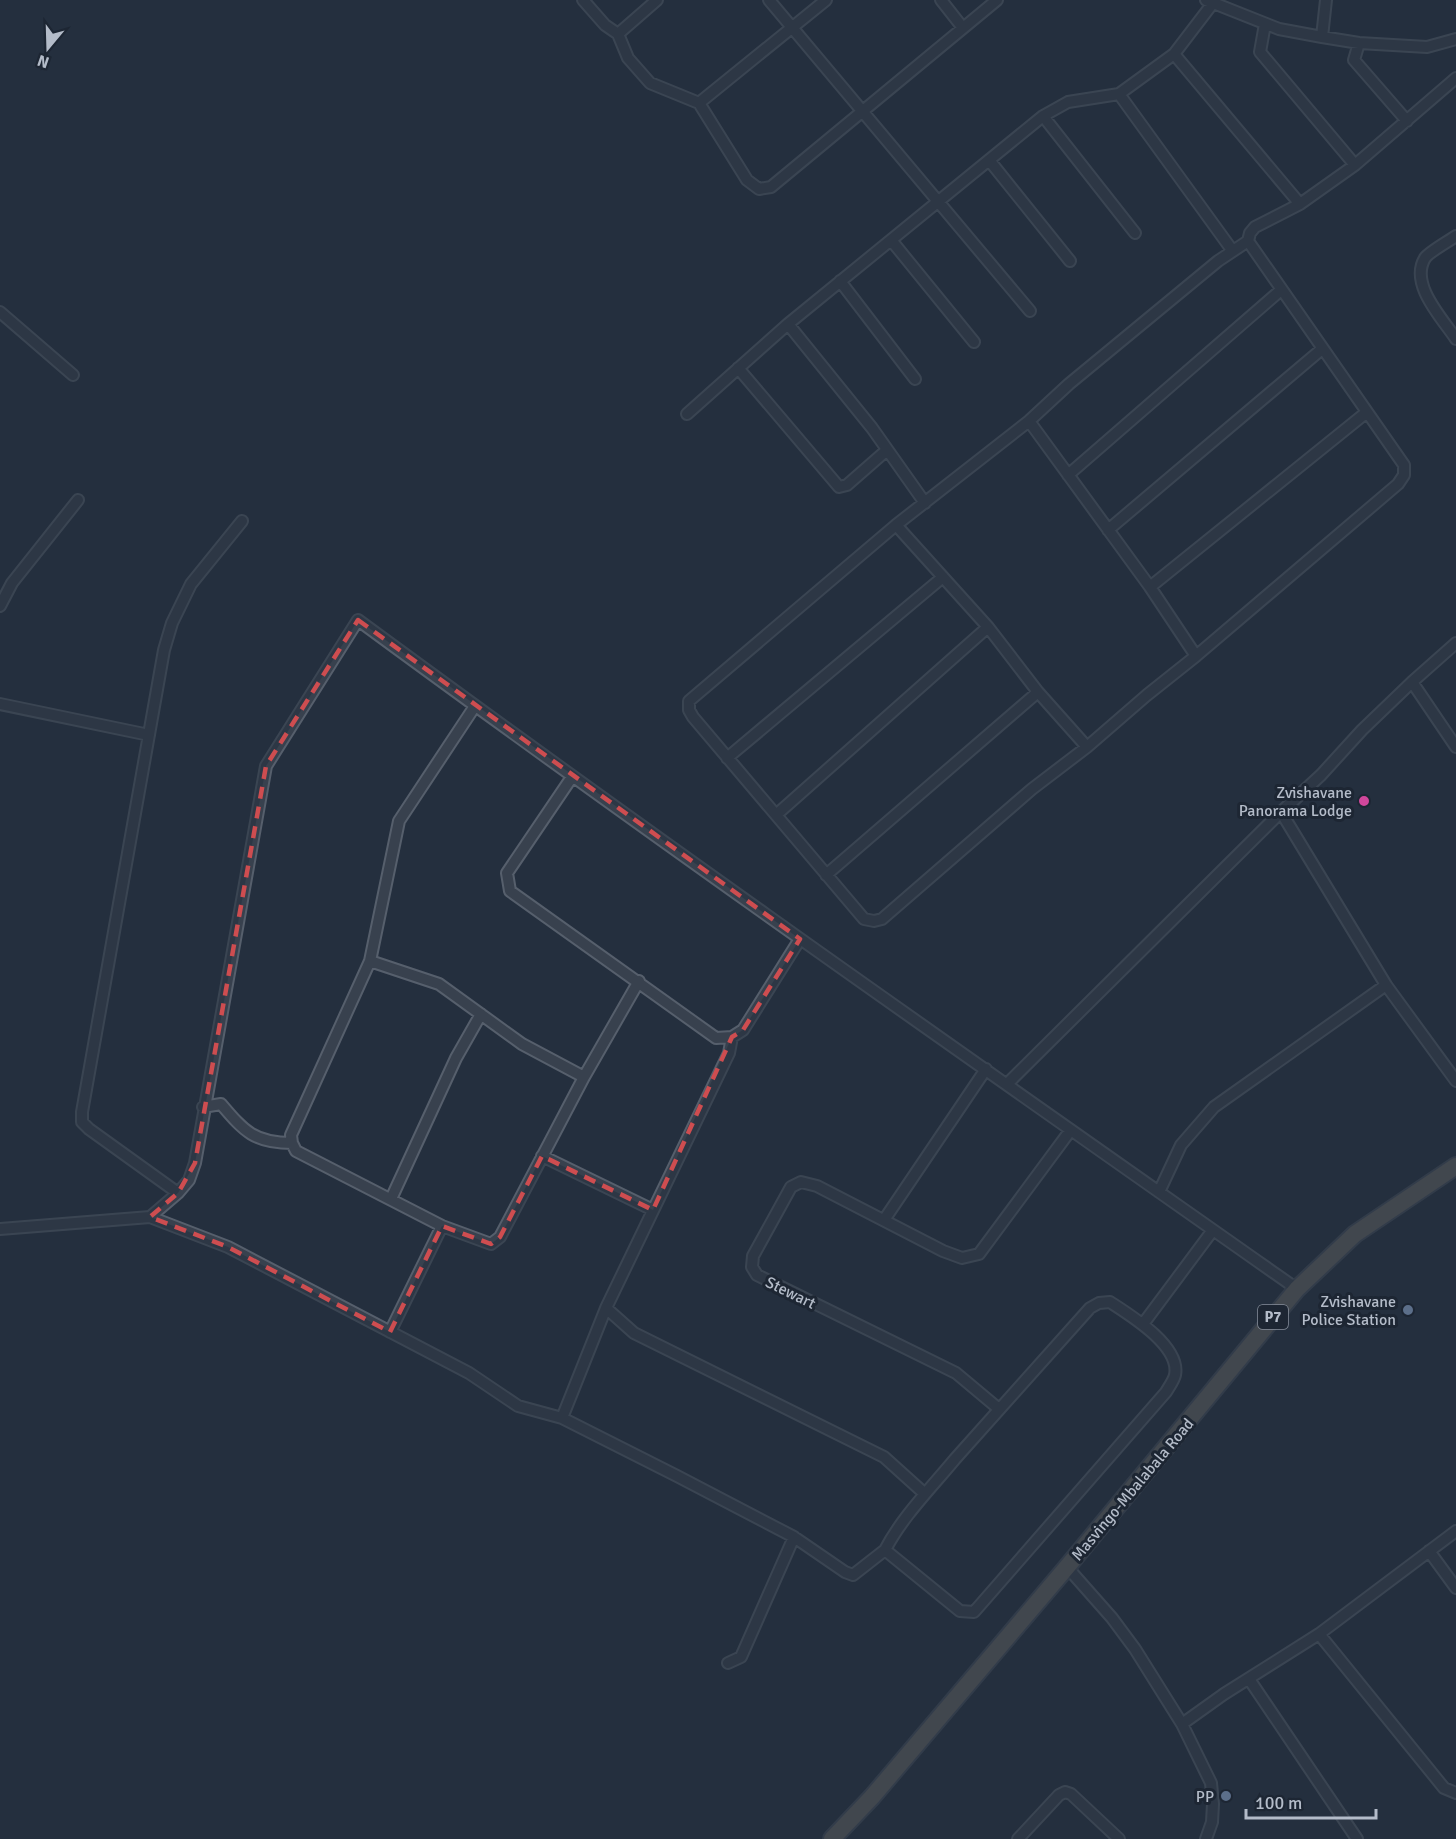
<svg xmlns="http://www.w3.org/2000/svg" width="1456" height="1839" viewBox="0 0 1456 1839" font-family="Signika,sans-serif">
  <rect width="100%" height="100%" fill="#242f3e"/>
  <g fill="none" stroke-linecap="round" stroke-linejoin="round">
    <defs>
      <path id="minor" d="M583,0L605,25L618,34L628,58L650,83L699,103L747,180L759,189L771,187L997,0
        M769,0L1030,311
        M941,0L963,28
        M1206,0L1279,29L1322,37L1359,43L1427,47L1456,39
        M1265,24L1260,52L1355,165
        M618,34L657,0
        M1322,37L1326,0
        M1359,43L1354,60L1407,121
        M1174,54L1300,204
        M1119,94L1232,250
        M699,103L826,0
        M1043,116L1135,233
        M989,160L1070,261
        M1456,236C1449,241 1429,252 1425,258C1409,284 1442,318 1456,339
        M891,240L974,342
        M1248,241L1218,261L1069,384L1029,421L896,525L689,701V710L693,717L864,919L874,921L882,919L1032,789L1087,747L1147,695L1196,656L1398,484L1404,475V465L1248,241L1250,233L1255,227L1300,204L1355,165L1456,78
        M840,281L915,379
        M0,312L73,375
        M788,324L872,428L925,503
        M738,368L839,487L847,485L887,450
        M687,414L788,324L1043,116L1068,102L1119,94L1174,54L1213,3
        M1029,421L1150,587L1196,656
        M1068,475L1281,290
        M896,525L988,627L1038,692L1087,747
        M1108,530L1322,349
        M1150,587L1367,412
        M0,606L12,583L78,500
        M1412,682L1456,747
        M0,704L149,735
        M475,706L399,821L370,961L439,984L522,1044L584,1077
        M727,758L943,577
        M572,777L507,873L510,891L716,1038L732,1037L743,1030L800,939
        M1281,812L1386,985
        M776,815L988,627
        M826,875L1038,692
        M370,961L291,1135L292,1143L296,1151L442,1226L491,1244L500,1237L584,1077L639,981
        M1007,1084L1281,812L1321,775L1362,730L1412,682L1456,643
        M203,1107L221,1104C244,1131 254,1143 292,1143
        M542,1156L653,1210
        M1159,1192L1181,1145L1214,1107L1386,985L1456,1081
        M178,1193L89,1129L82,1122V1112L164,650L172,623L191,584L242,521
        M391,1199L456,1058L481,1014
        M150,1217L228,1247L469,1373L518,1406L562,1418L677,1476L794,1537L845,1572L853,1575L885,1550
        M884,1220L986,1069
        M0,1229L150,1217L178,1193L189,1180L195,1163L266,766L358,620C668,848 983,1068 1297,1289
        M1110,1302C1130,1315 1181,1346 1175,1375C1174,1380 1169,1387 1166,1392L974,1612L960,1611L885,1550C902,1517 931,1488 955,1459C1000,1408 1045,1358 1090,1308L1099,1303Z
        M606,1308L634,1333L884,1457L925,1494
        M1143,1324L1213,1230
        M390,1332L442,1226
        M999,1409L956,1373L757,1275L752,1267L753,1256L791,1187L801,1182L817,1186L943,1251L962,1258L979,1254L1070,1131
        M562,1418L606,1308L729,1053L732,1037
        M1429,1551L1456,1588
        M1067,1567L1112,1618L1135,1649L1182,1724L1211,1783L1213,1804L1212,1822L1206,1839
        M1319,1634L1444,1788L1456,1793
        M728,1663L741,1657L794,1537
        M1249,1679L1357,1839
        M1182,1724L1224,1694L1319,1634L1456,1531
        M1018,1839L1059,1795L1065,1792L1071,1794L1119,1839"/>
      <path id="trunk" d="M832,1839L872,1797L1067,1567L1297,1289L1355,1234L1456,1166"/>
    </defs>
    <use href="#minor" stroke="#565f6c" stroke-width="14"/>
    <use href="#trunk" stroke="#434c59" stroke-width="20"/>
    <use href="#minor" stroke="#38414e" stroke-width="10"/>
    <use href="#trunk" stroke="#656462" stroke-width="16"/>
  </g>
  <path d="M0 0H1456V1839H0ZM358,620L800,939L743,1030L732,1037L653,1210L542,1156L500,1237L491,1244L442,1226L390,1332L228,1247L150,1217L178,1193L195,1163L266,766Z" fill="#242f3e" fill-opacity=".55" fill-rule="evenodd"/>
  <path fill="none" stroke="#ce4d50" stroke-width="4.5" stroke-dasharray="12 8" stroke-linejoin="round" d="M358,620L800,939L743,1030L732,1037L653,1210L542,1156L500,1237L491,1244L442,1226L390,1332L228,1247L150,1217L178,1193L195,1163L266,766Z"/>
  <circle fill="#d1479c" stroke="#1d2633" stroke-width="2" cx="1364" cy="801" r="6"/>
  <g fill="#5c6f8a" stroke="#1d2633" stroke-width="2">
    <circle cx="1408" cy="1310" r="6"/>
    <circle cx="1226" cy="1796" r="6"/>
  </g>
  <g text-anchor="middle" stroke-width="6" stroke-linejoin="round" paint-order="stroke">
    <rect fill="#1d2633" stroke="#878f9c" stroke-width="1.5" x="1258" y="1305" width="30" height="24" rx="4.5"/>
    <g font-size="15" font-weight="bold" fill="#b4bcc9">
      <text x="1273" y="1322">P7</text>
    </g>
    <g font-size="16" fill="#b4bcc9" stroke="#1d2633" text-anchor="end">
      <text x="1352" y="798">Zvishavane<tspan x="1352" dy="18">Panorama Lodge</tspan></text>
      <text x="1396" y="1307">Zvishavane<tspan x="1396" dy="18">Police Station</tspan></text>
      <text x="1214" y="1802">PP</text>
    </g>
    <g font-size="16" fill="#b4bcc9" stroke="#1d2633">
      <text transform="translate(791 1292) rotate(26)" y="6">Stewart</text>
      <text transform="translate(1132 1489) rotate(-50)" y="6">Masvingo-Mbalabala Road</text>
    </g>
  </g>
  <g transform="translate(48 48) rotate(199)" stroke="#1d2633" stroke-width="4.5" paint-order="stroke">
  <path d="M0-4.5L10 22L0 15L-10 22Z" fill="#b4bcc9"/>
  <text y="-9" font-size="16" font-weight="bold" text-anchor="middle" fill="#b4bcc9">N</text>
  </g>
  <path d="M1246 1809v9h130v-9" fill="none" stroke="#b4bcc9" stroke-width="3"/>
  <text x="1255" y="1809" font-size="18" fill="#b4bcc9" stroke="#1d2633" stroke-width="4.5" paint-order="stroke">100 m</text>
</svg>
